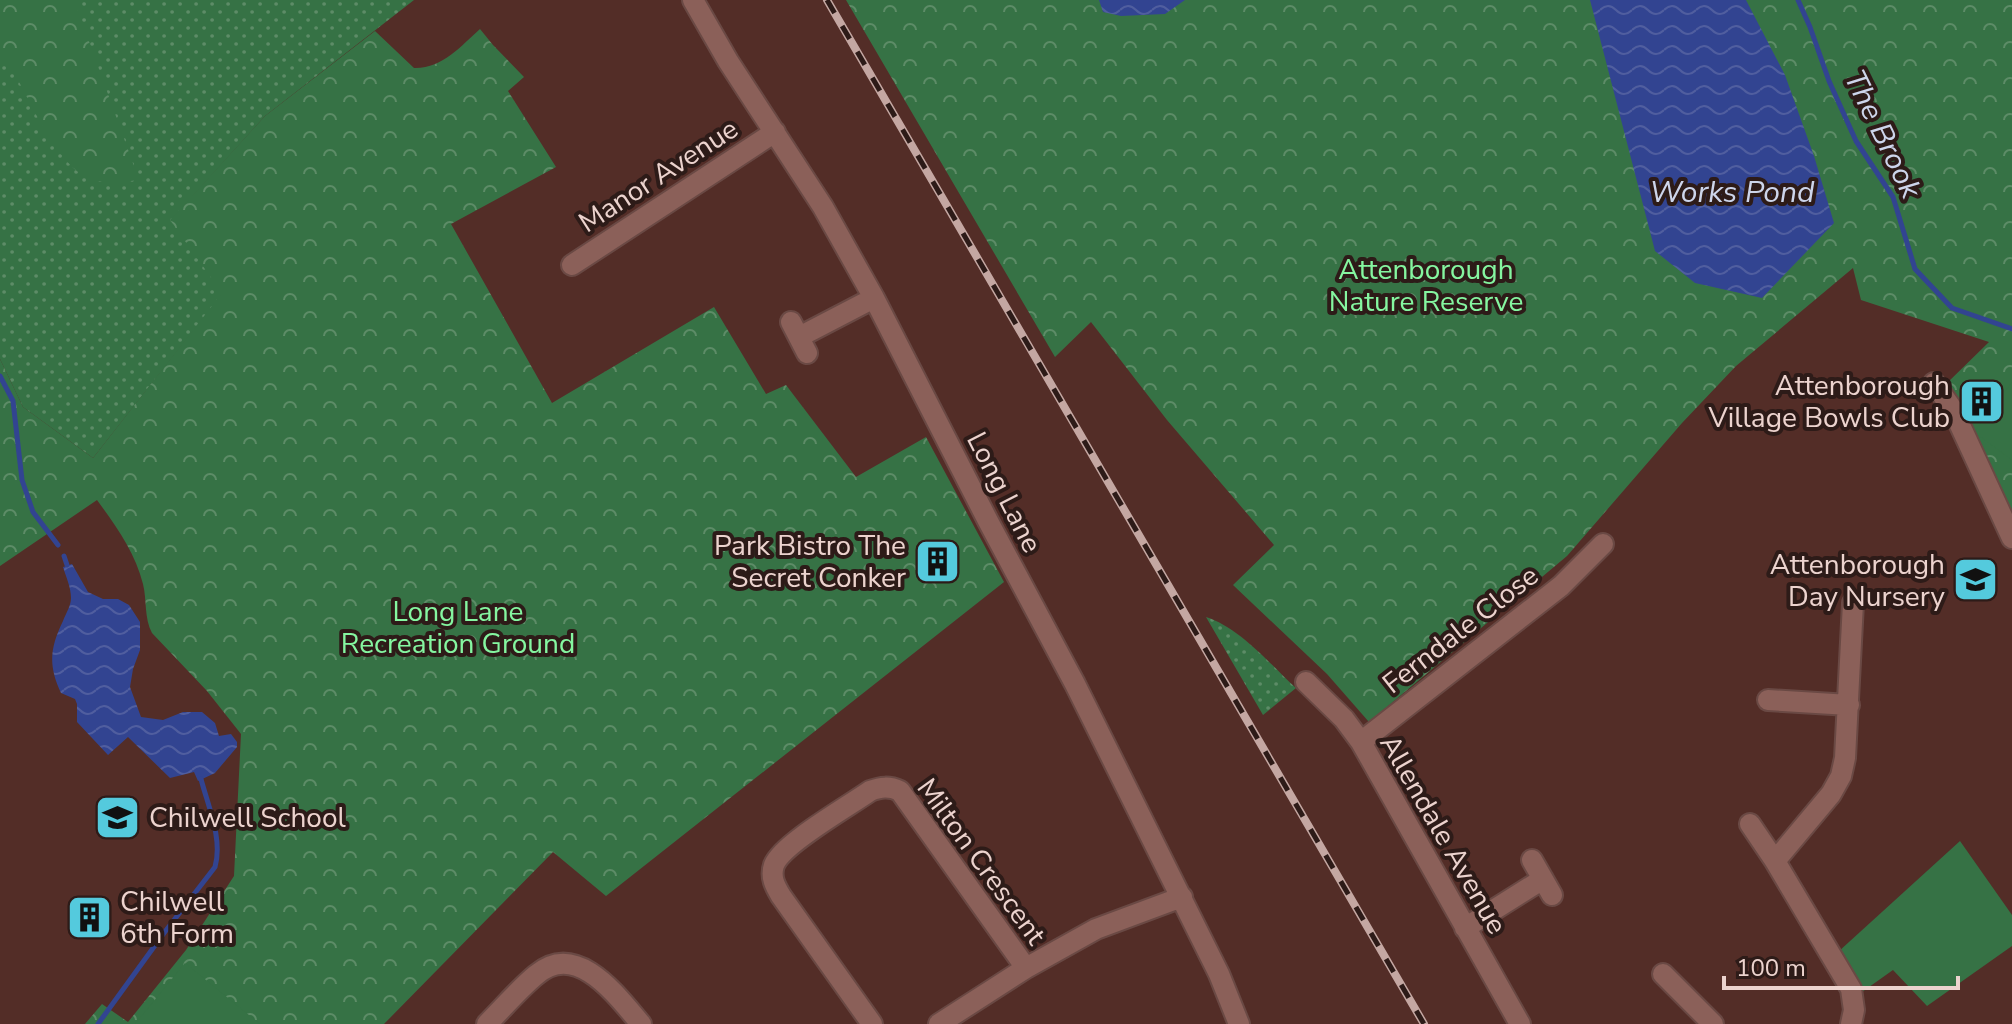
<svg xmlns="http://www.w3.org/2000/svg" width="2012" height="1024" viewBox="0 0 2012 1024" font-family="'Nunito Sans',sans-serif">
  <defs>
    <pattern id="grass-dots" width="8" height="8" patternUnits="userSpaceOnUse" patternTransform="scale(2)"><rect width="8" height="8" fill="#367245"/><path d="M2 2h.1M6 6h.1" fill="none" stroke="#5d8c67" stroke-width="1.8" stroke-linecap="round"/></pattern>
    <pattern id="forest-crowns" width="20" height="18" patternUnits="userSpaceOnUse" patternTransform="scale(2)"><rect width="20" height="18" fill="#367245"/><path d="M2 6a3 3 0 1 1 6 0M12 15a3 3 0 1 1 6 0" fill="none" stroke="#5d8c67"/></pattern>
    <pattern id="water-waves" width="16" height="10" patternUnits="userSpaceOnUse" patternTransform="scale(2)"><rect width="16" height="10" fill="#324491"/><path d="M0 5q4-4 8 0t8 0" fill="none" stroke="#505e9f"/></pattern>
  </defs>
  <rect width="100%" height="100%" fill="#532d27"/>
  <path fill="url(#grass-dots)" d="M0,0H414L265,116L171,220L223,293L93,458L23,407L0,359Z
    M1206,617C1240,628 1270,664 1296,688L1263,715Z"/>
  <path fill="url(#forest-crowns)" d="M0,0H74L139,180C122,182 99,185 84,176C62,163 40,123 29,101C20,84 16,72 0,61Z
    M846,0H2012V521L1943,387L1989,342L1861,300L1853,268L1736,366L1682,423L1567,556L1369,722L1327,674L1233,585L1274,545L1167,420L1091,322L1055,357Z
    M480,29L493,45L524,77L508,91L556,167L451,224L552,403L714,307L766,394L786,385L856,477L926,437L1004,582L606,896L553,852L384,1024H85L102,1004L128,1022L186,950L234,876L241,734L207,691L152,633C144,618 147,600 143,584C135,552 116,526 97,500L0,566V359L23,407L93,458L222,293L170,220L265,116L375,31L414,68C442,69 461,46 480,29Z"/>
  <path fill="#367245" d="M2012,382V460L1974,432Z
    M1960,841L2012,915V946L1927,1006L1893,970L1862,992L1838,952Z
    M185,963L260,1024H135Z"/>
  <path fill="url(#water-waves)" d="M1099,0H1185L1165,14L1121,16L1103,12Z
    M1590,0H1746L1785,75L1814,156L1834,223L1762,298L1695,283L1655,251Z
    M72,564L88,592L103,599H118L129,605L140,622V650L133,669L130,687L141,717L163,720L183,712H202L215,723L219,736L231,734L237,742V747L215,773L198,781L194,772L170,778L128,737L108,755L77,722V704L75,699L61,693C48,665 50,648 63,621C66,613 71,606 71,598C71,587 66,577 63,567Z"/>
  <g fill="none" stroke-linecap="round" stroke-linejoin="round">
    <path stroke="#324491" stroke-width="5" d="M1798,0L1810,27L1829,81L1856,141L1893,197L1915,269L1952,308L2012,329
      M0,376L13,401L22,480L33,512L58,545
      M64,556L67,565
      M98,1024L164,933L215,867C223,839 208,806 201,779"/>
    <defs>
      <path id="minor" d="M693,0L728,61L823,207L874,298L988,521L1075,684L1219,974L1239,1024
        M572,265L775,132
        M791,322L807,353
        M799,337L874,298
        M1934,383L1953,410L2012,538
        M1306,682L1344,719L1361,742L1520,1024
        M1768,700L1849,705
        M1361,742L1561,586L1603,544
        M1750,824L1775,861L1851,989L1854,1010L1851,1024
        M1532,860L1552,895
        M1775,861L1831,794L1841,776L1845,758L1853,603
        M1465,928L1543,879
        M1663,974L1713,1024
        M487,1024C503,1008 519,989 536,975C577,940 617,996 641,1024
        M872,1024L781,896C775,886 770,877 774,865C782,844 849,806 870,791C881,787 889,786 900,791L1026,968
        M939,1024L1026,968L1096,929L1182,897"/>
    </defs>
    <use href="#minor" stroke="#6a4944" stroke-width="24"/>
    <use href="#minor" stroke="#8b6059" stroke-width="20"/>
    <defs>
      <path id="rail" d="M827,0L1424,1024"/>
    </defs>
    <use href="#rail" stroke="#c4a7a2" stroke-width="8"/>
    <use href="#rail" stroke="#2d1b18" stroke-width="5" stroke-dasharray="15" stroke-linecap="butt"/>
  </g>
  <defs>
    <symbol id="building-square" viewBox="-11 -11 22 22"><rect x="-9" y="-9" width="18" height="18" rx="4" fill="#54cadd" stroke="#2d1b18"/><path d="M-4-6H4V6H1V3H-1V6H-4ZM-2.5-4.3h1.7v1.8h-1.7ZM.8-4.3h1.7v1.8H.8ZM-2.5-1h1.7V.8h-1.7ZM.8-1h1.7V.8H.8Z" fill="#111"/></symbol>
    <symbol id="school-square" viewBox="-11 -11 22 22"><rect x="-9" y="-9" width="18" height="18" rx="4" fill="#54cadd" stroke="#2d1b18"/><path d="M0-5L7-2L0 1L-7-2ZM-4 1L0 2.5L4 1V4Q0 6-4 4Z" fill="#111"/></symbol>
  </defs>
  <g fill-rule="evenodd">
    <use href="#building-square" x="1956" y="376" width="51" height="51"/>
    <use href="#building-square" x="912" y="536" width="51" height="51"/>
    <use href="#school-square" x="1950" y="554" width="51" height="51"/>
    <use href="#school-square" x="92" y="792" width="51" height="51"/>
    <use href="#building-square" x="64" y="892" width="51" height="51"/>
  </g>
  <g text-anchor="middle" stroke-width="8" stroke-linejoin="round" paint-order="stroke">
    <g font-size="28" fill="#ecd3ce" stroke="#2d1b18">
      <text transform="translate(658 175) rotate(-33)" y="10">Manor Avenue</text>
      <text transform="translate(1005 492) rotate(63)" y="10">Long Lane</text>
      <text transform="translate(1460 629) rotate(-38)" y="10">Ferndale Close</text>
      <text transform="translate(1444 834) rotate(60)" y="10">Allendale Avenue</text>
      <text transform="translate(982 861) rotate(54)" y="10">Milton Crescent</text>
    </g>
    <g font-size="28" fill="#85f6a0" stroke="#2d1b18">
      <text x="1426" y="279">Attenborough<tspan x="1426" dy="32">Nature Reserve</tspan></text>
      <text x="458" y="621">Long Lane<tspan x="458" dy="32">Recreation Ground</tspan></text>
    </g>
    <g font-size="28" fill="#ecd3ce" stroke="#2d1b18" text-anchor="end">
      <text x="1950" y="395">Attenborough<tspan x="1950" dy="32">Village Bowls Club</tspan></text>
      <text x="906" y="555">Park Bistro The<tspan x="906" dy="32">Secret Conker</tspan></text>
      <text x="1945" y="574">Attenborough<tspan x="1945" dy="32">Day Nursery</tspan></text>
      <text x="149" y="827" text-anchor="start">Chilwell School</text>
      <text x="120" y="911" text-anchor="start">Chilwell<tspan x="120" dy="32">6th Form</tspan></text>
    </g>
    <g font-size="30" font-style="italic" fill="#cdd5eb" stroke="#2d1b18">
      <text transform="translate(1883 134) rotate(64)" y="10">The Brook</text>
      <text x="1732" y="202">Works Pond</text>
    </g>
  </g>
  <path d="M1724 976v12h234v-12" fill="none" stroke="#ecd3ce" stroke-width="4"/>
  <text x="1736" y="976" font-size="24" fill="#ecd3ce" stroke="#2d1b18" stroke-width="6" paint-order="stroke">100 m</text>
</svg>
